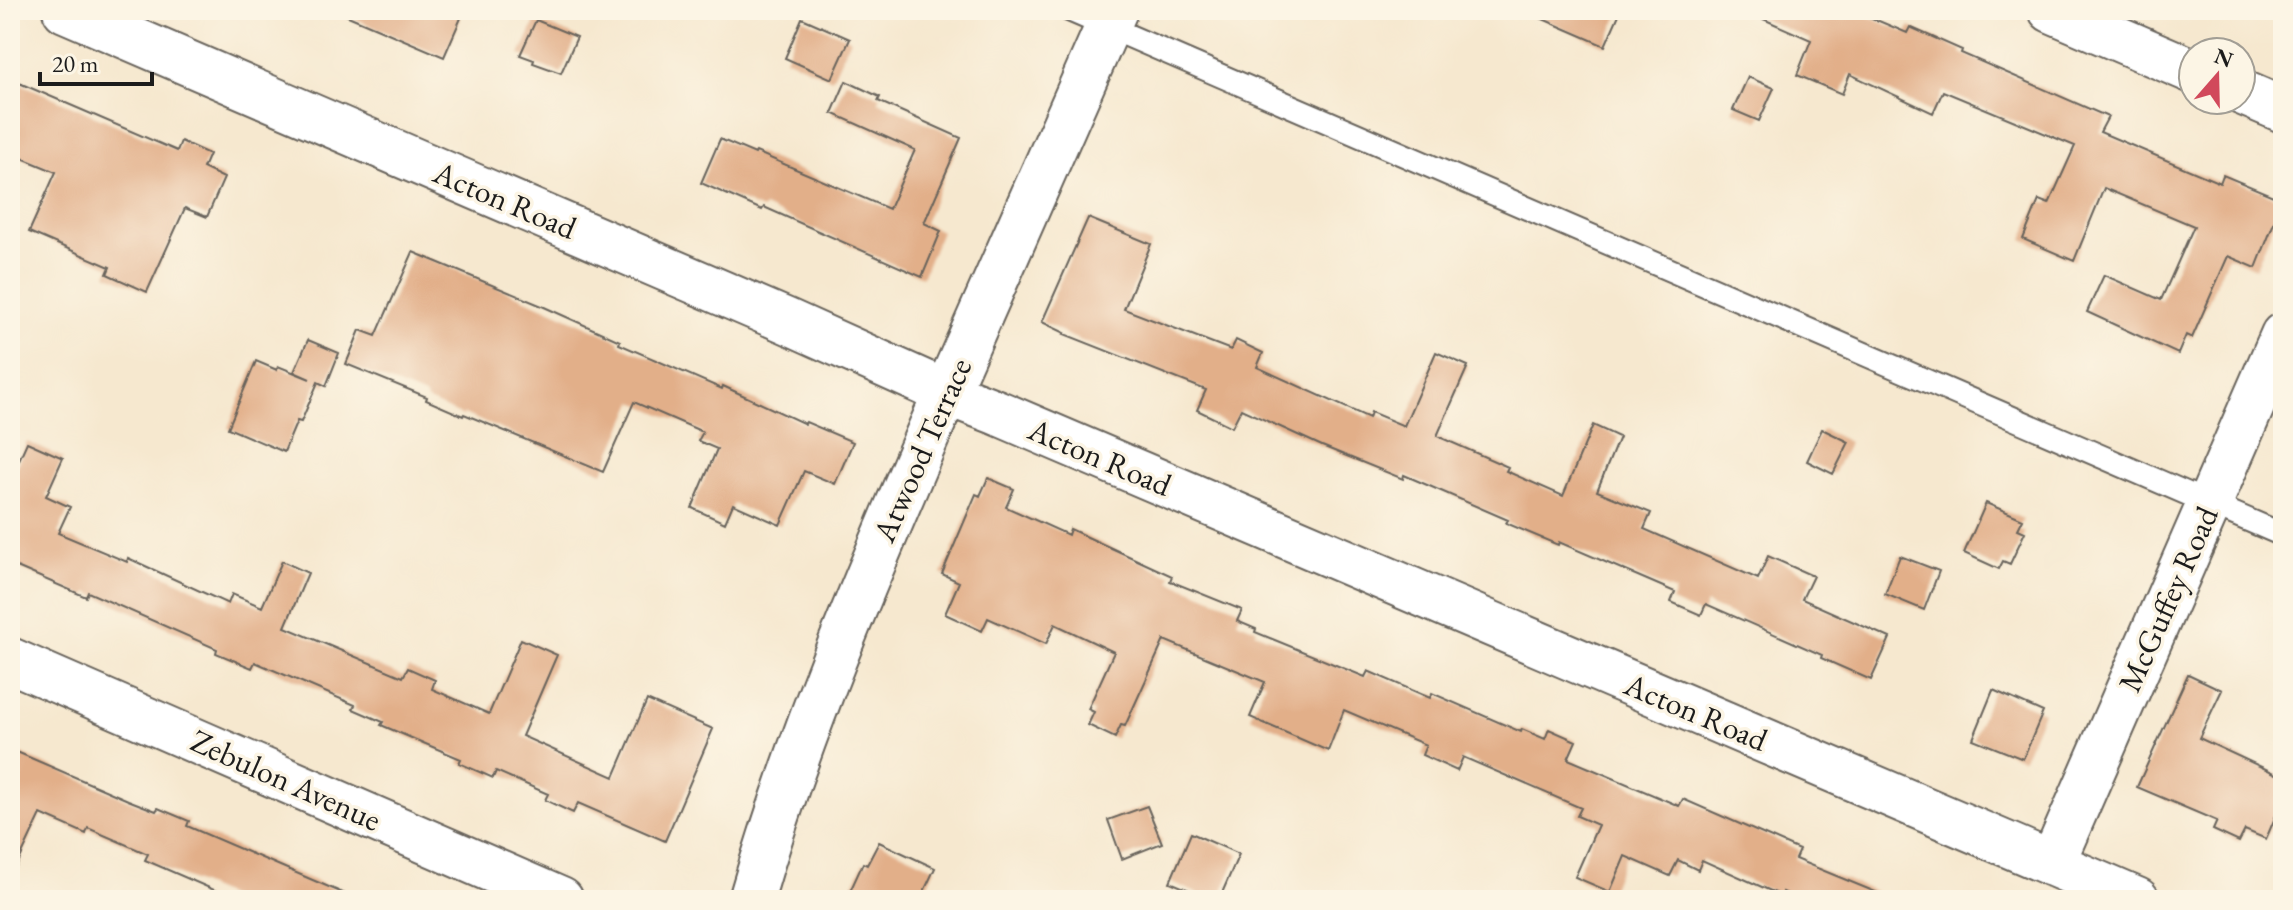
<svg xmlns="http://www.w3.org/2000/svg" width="2293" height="910" viewBox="0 0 2293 910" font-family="'EB Garamond',serif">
  <rect width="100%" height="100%" fill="#fcf5e5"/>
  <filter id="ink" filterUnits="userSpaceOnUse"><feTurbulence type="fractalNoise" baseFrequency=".0125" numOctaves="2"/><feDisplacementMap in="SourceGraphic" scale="16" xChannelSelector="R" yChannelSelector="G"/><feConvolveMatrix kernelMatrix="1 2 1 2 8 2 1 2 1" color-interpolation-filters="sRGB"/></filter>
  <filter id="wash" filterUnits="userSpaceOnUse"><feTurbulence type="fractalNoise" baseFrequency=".006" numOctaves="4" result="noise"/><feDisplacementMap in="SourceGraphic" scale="32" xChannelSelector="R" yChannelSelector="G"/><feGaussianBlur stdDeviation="1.8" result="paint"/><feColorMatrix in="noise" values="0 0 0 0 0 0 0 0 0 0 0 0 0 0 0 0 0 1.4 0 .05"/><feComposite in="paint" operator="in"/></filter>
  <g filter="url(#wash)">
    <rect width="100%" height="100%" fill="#f6e8cf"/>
    <g id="blocks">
      <path fill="#e2af89" d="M334,10H443L461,18L444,57Z
        M1522,10H1621L1605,46Z
        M1743,10H1853L1907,33L1910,27L1962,50L1961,53L2108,117L2100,132L2220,183L2223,175L2283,200L2256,268L2228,256L2192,338L2186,335L2178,354L2087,312L2104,275L2161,300L2194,226L2104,188L2074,261L2023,239L2039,200L2049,204L2075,146L1943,91L1933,113L1850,74L1842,94L1797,75L1811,40Z
        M802,18L850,39L832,79L785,58Z
        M536,20L577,37L561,73L533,63L534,60L520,55Z
        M1748,77L1774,88L1759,121L1733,110Z
        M846,81L880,97L878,101L961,138L924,223L941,231L922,277L764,207L762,210L701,183L720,139L755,154L756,152L889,209L915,150L832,113Z
        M17,82L177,151L181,141L209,154L203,168L224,178L207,217L185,208L147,292L107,274L110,267L29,232L56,172L10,153V98Z
        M1088,218L1151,244L1124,309L1231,350L1236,340L1263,353L1257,367L1369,418L1371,412L1404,426L1436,352L1468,366L1437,436L1508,467L1506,471L1563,496L1593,425L1619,437L1597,491L1651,513L1644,529L1758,579L1768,556L1813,576L1802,599L1890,638L1871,680L1821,658L1822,655L1706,604L1701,615L1671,602L1675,592L1661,586L1559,542L1558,545L1506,523L1508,520L1404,475L1403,479L1322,446L1241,409L1232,427L1197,410L1206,390L1064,334L1065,333L1042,322Z
        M413,252L542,306L620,341L619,344L722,389L723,386L805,424L806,422L853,442L835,484L804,471L780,525L733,504L725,523L692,508L717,449L698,441L703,432L634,402L603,472L464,414L463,416L426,400L427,397L346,364L360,330L376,336Z
        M308,340L339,353L326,386L318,382L301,422L297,421L284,452L228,428L256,361L277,370L278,366L310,379L294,372Z
        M1822,429L1849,442L1833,474L1807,461Z
        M27,442L63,458L46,496L70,507L58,533L127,562L128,558L228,604L232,594L262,607L282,561L308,573L285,627L403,677L408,668L435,680L432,689L489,714L521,639L557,655L522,736L614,777L647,700L713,729L665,841L578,803L573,813L545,800L548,794L496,771L493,778L459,763L461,759L381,725L383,722L353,709L355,705L255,662L252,668L216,653L217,649L88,592L86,597L10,564V480Z
        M988,478L1014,489L1006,507L1068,535L1070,529L1172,576L1170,581L1242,610L1237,621L1256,629L1255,632L1365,677L1368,671L1430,698L1432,693L1521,732L1522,729L1545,739L1549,729L1576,741L1568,759L1679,806L1683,799L1799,850L1795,859L1895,900H1801L1783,892L1782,896L1702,860L1698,870L1678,860L1670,876L1625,856L1610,892L1575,877L1598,825L1577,816L1581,808L1463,757L1457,771L1422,755L1426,745L1344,710L1328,751L1250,717L1265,682L1164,640L1125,726L1121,725L1115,738L1088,725L1094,712L1088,709L1114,652L1055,624L1046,644L988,618L982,631L945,614L959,582L942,574L976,494L980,496Z
        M1986,503L2023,519L2018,529L2025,532L2010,564L2003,561L1999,569L1964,553Z
        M1900,556L1939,571L1924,610L1885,594Z
        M2188,674L2222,690L2199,738L2283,777V799L2266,839L2245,830L2239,842L2213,830L2217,821L2137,787Z
        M1993,690L2043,712L2023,759L1973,739Z
        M10,749L128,800L156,811L158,808L189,821L187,826L359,900H237L145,860L148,854L88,828L86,834L41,814L10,880Z
        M1147,806L1162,843L1122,859L1108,820Z
        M1191,833L1239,854L1219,900H1213L1170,882Z
        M879,842L935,868L920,900H846L863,863L867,865Z"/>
    </g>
  </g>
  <g filter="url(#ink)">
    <use href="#blocks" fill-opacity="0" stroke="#68635b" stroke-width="2"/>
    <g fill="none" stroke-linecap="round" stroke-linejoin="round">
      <defs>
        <path id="service" d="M1069,10L2283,535"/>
        <path id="minor" d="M65,10L787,321L947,393L996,412L2137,900
          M2051,10L2193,71
          M2241,92L2283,110
          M10,660L561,900
          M2052,864L2283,335
          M751,900C798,737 865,581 932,425C993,287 1055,149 1115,10"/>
      </defs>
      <use href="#service" stroke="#68635b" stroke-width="26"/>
      <use href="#minor" stroke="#68635b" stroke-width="48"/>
      <use href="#service" stroke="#fff" stroke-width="22"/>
      <use href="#minor" stroke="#fff" stroke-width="44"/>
    </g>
  </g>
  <g text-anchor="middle" stroke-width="7" stroke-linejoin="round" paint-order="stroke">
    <g font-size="32" fill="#1c1c1c" stroke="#fcf5e5">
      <text transform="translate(505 200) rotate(23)" y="11">Acton Road</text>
      <text transform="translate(922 450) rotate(-66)" y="11">Atwood Terrace</text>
      <text transform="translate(1100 457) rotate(23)" y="11">Acton Road</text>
      <text transform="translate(2168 599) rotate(-66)" y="11">McGuffey Road</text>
      <text transform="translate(1696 712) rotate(23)" y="11">Acton Road</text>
      <text transform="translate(286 780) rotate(24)" y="11">Zebulon Avenue</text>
    </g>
  </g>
  <rect width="2293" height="910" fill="none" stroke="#fcf5e5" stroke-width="40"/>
  <g transform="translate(2217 76) rotate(20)"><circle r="38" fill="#fcf5e5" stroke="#a29e95" stroke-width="2"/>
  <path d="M0-6L14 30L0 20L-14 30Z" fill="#d1495b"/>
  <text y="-12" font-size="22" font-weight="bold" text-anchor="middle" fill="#1c1c1c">N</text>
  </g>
  <path d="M40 72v12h112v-12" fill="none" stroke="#1c1c1c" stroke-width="4"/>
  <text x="52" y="72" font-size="24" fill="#1c1c1c" stroke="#fcf5e5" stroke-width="6" paint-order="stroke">20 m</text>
</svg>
